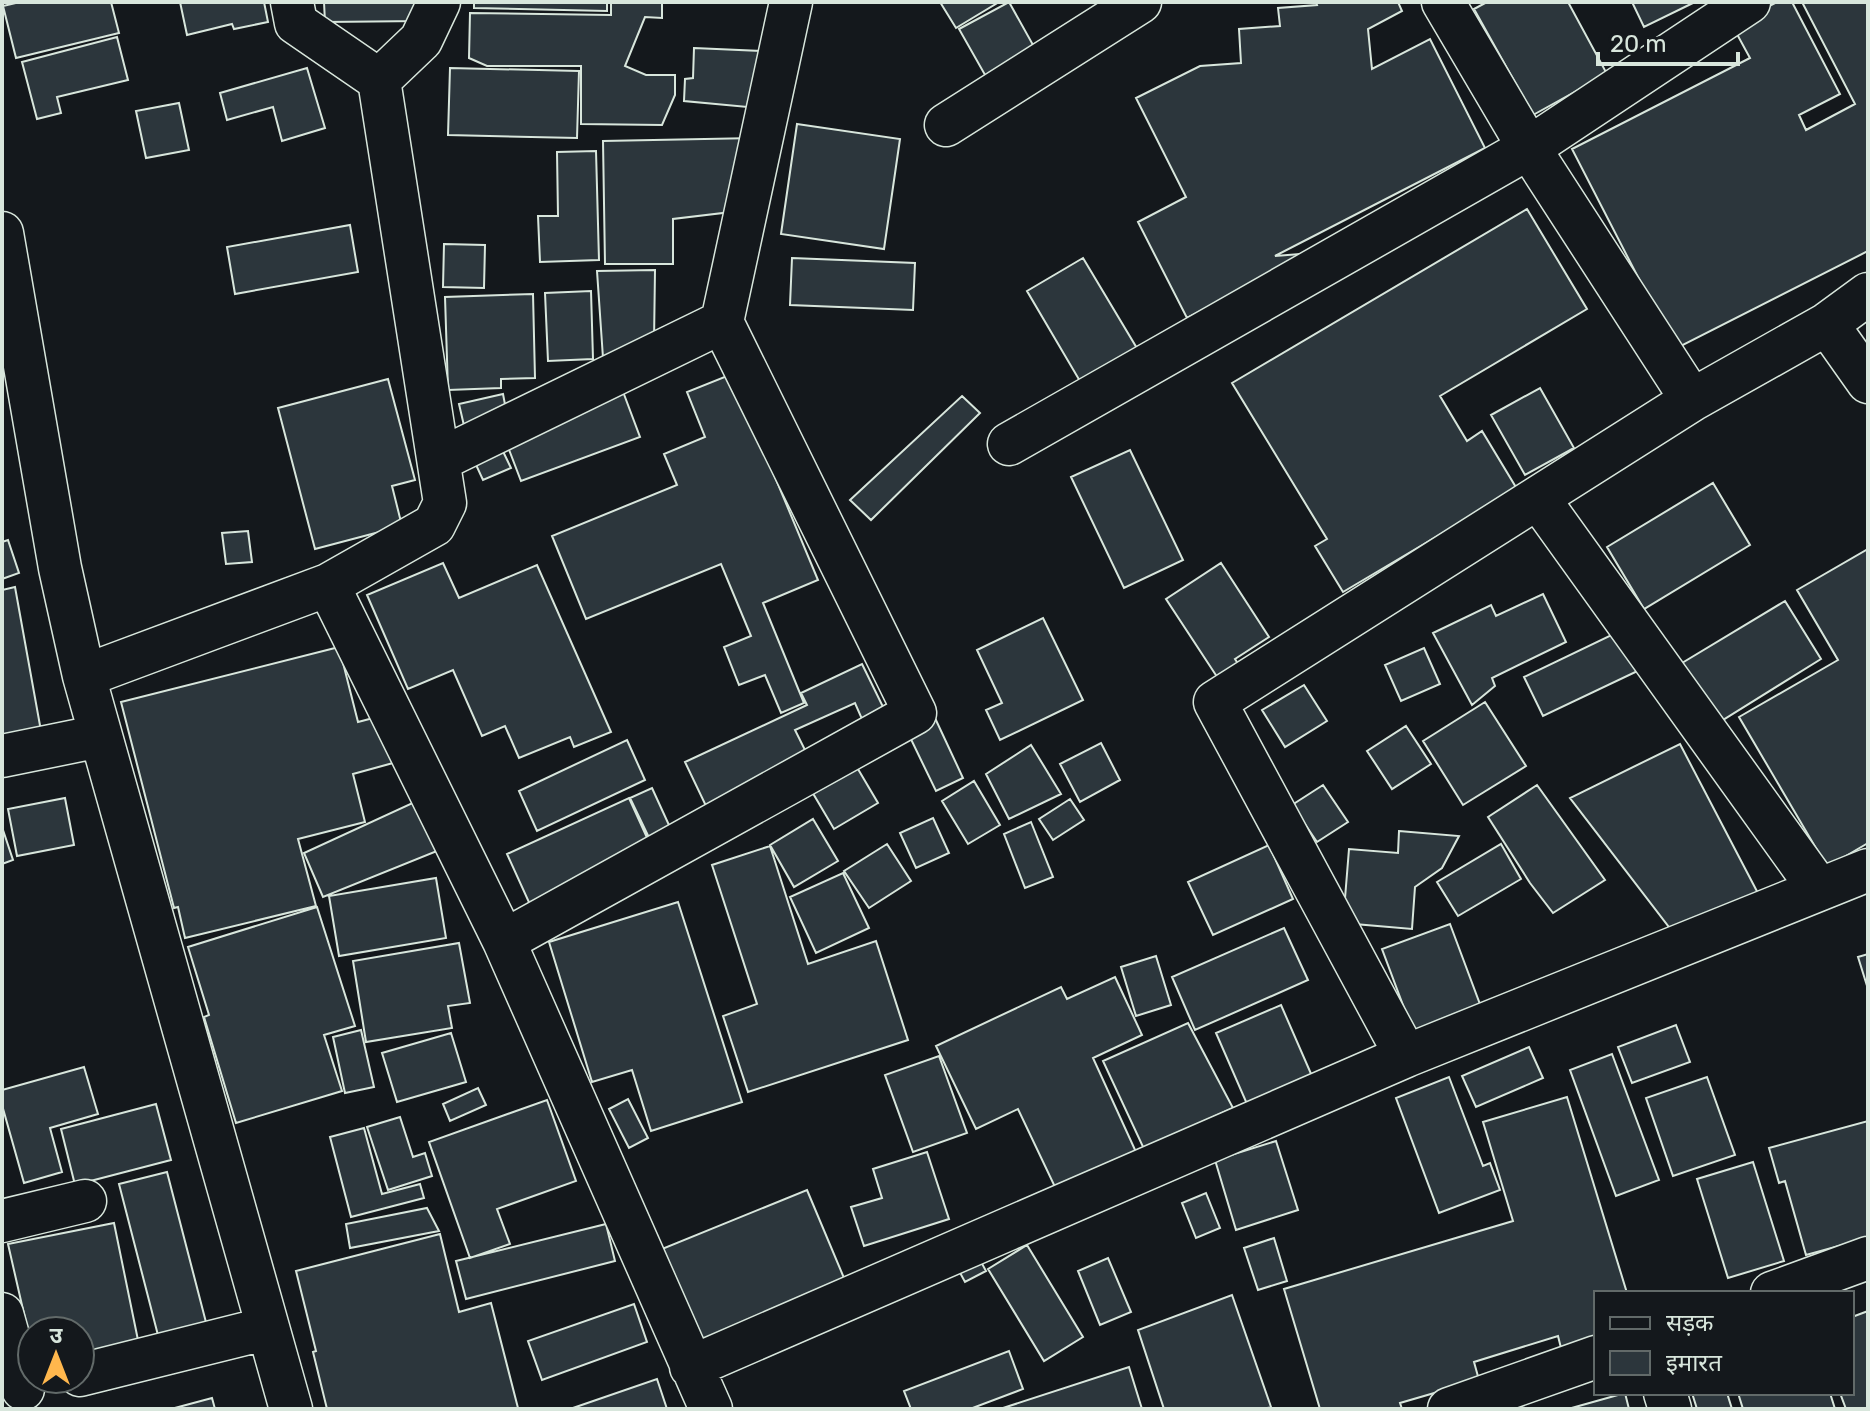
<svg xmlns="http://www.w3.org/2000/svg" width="1870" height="1411" viewBox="0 0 1870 1411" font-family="Rubik,'Noto Sans Devanagari',sans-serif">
  <rect width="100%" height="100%" fill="#14181c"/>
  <path fill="#2c363c" stroke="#d8e6dc" stroke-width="2" d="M20,2H111L119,33L16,58L3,6Z
    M180,2H264L268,22L234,29L232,24L187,35Z
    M324,2H421V21L325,22Z
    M474,2H607V11L474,8Z
    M611,2H662V18L645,17L625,66L646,75H675V95L662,125L581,124V66H487L469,58L470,13L611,15Z
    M940,2H999L956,28Z
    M1009,2L1042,61L993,89L959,29Z
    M1316,2H1398L1402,11L1368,29L1372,69L1430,39L1485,148L1275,256L1313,253L1187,318L1138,222L1186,197L1136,98L1200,66L1241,63L1239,29L1280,26L1278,8L1317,5Z
    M1487,2H1568L1607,74L1533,115L1474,9Z
    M1632,2H1695L1644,27Z
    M1777,2H1792L1840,94L1799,115L1806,130L1855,104L1802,2H1868V251L1675,349L1572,149L1750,58L1732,25Z
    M117,37L128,80L57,97L61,113L37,119L22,62Z
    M694,48L761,51L758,108L684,101L685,79L693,78Z
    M307,68L325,128L282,141L273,107L227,120L220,93Z
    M450,68L579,71L577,138L448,135Z
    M179,103L189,150L146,158L136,111Z
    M797,124L900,139L884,249L781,234Z
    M755,138L731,212L673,219V264H605L603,141Z
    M596,151L599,260L540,262L538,216H558L557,152Z
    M1527,209L1587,309L1440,396L1467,441L1482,431L1517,489L1343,592L1315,546L1327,539L1232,383Z
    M350,225L358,272L235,294L227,247Z
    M444,244L485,245L484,288L443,287Z
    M792,258L915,263L913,310L790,305Z
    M1083,258L1141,355L1084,388L1027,291Z
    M655,270L654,342L603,358L597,271Z
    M591,291L593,359L548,361L545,293Z
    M533,294L535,378L501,379V388L448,390L445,297Z
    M732,374L818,580L763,603L804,703L781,713L765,675L739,685L724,647L751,636L721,564L586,619L552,536L677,485L664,454L705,437L687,392Z
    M388,379L415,480L392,486L402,526L315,549L278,408Z
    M1540,388L1574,448L1525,475L1491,415Z
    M622,389L640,437L521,481L503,434Z
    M503,394L508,420L465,430L459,404Z
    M962,396L980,413L871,520L850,500Z
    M498,441L511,468L483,480L471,454Z
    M1130,450L1183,560L1124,588L1071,477Z
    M1713,483L1750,545L1644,609L1607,547Z
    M248,531L252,562L226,564L222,533Z
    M8,540L19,573L2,579V542Z
    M1868,549V843L1827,867L1739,717L1838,660L1797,590Z
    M443,563L459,598L537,565L611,732L574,747L570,737L519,758L505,726L482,736L453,670L408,689L367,595Z
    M1221,563L1269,637L1235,659L1246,676L1225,689L1166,599Z
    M15,587L41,731L2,738V590Z
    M1543,594L1566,642L1492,678L1495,686L1472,705L1433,633L1491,605L1496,616Z
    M1785,601L1821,659L1718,723L1682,663Z
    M1043,618L1083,700L1000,740L986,710L1002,703L977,650Z
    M1626,628L1646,667L1543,716L1524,677Z
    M339,647L358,722L381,716L393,763L353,774L365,822L298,839L316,906L185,938L178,907L174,908L121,702Z
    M1424,648L1440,684L1401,701L1385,665Z
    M862,664L887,715L865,726L855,703L795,730L809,758L706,806L685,762L807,705L801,693Z
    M1304,685L1327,721L1285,747L1262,710Z
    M1485,702L1526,766L1463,805L1423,741Z
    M935,718L963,778L936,791L907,731Z
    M1406,726L1431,764L1392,789L1367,751Z
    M627,740L645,780L537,831L519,791Z
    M1101,743L1120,780L1080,802L1060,764Z
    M1680,744L1761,899L1672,931L1570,798Z
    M1031,745L1061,794L1009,819L986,774Z
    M855,764L878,803L834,829L811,790Z
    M974,781L1000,825L968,844L942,801Z
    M1323,785L1348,822L1317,842L1292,805Z
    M1537,785L1605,880L1553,913L1530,883L1488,817Z
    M652,788L674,836L653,846L630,798Z
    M65,798L74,845L17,856L8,809Z
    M629,798L654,853L532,909L507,854Z
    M1070,799L1084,820L1053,840L1039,819Z
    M419,800L442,849L323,897L304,853Z
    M933,818L949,853L916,868L900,833Z
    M813,819L838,861L794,887L770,845Z
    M1031,822L1053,877L1025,888L1004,834Z
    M2,827L13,860L2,864Z
    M1399,831L1459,836L1442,868L1415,887L1412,929L1343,923L1349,849L1398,853Z
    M887,844L911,881L869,908L844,871Z
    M1501,844L1521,879L1458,916L1437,882Z
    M1269,845L1293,899L1213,935L1188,882Z
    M770,846L808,964L876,941L908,1040L748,1092L723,1016L757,1004L712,865Z
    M843,873L869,928L816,953L790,897Z
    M436,878L446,938L339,956L329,896Z
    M678,902L742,1102L651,1131L632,1070L592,1082L549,942Z
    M317,907L355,1026L324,1035L342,1091L236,1123L204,1017L209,1015L188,947Z
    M1450,924L1484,1015L1416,1040L1382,949Z
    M1284,928L1308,980L1195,1030L1172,977Z
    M459,943L470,1003L448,1006L452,1028L366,1042L353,961Z
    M1868,954V989L1858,957Z
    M1156,956L1171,1005L1136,1016L1121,967Z
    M1115,977L1142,1035L1093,1058L1136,1152L1055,1187L1018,1109L976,1129L936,1046L1061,987L1067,999Z
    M1281,1005L1312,1076L1247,1104L1216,1033Z
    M1188,1023L1233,1108L1144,1149L1103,1061Z
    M1676,1025L1690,1062L1632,1083L1618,1047Z
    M361,1030L374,1087L345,1093L333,1037Z
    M451,1033L466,1082L397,1102L382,1053Z
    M1529,1047L1543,1078L1476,1107L1462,1076Z
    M1612,1054L1659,1180L1616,1196L1570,1070Z
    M939,1056L967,1133L913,1152L885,1075Z
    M84,1067L98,1114L50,1128L62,1172L24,1183L2,1105V1090Z
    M1449,1077L1483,1166L1490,1163L1500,1190L1439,1213L1396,1098Z
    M1707,1077L1735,1155L1673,1176L1646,1098Z
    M478,1088L486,1105L450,1121L443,1104Z
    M1567,1097L1627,1293H1596V1338L1561,1348L1558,1336L1474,1362L1479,1380L1400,1403L1402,1409H1320L1284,1289L1513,1221L1483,1122Z
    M628,1099L648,1138L629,1148L609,1109Z
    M547,1100L576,1181L497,1209L510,1244L470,1258L429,1142Z
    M156,1104L171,1160L75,1185L61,1129Z
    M400,1117L413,1157L425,1153L432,1176L388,1190L367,1127Z
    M1868,1121V1238L1806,1255L1785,1181L1779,1183L1769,1148Z
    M364,1128L382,1194L420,1184L424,1198L351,1217L330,1137Z
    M1276,1141L1298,1210L1236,1230L1215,1160Z
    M927,1152L949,1219L864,1246L851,1207L882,1198L873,1169Z
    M1753,1162L1784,1261L1728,1278L1697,1179Z
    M167,1172L208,1330L160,1343L119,1184Z
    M807,1190L844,1278L696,1346L657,1251Z
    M1206,1193L1220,1228L1196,1238L1182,1203Z
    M427,1208L439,1231L350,1248L346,1224Z
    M114,1223L139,1345L80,1357V1331H32V1349L8,1244Z
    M606,1224L615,1261L466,1299L456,1261Z
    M440,1234L459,1312L491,1303L518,1408L327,1409L313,1352L316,1351L296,1271Z
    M1274,1238L1287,1281L1258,1290L1244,1248Z
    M972,1245L986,1271L965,1282L951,1256Z
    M1027,1245L1083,1337L1044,1361L988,1269Z
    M1108,1258L1131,1312L1100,1325L1078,1271Z
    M1232,1295L1271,1407L1264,1409H1164L1138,1330Z
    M634,1304L647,1342L542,1380L528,1341Z
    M1868,1311V1409H1846L1840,1393H1852V1317Z
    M1009,1351L1023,1389L970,1409H911L904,1391Z
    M1129,1367L1142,1409H1000Z
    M657,1379L667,1409H570Z
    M1625,1393L1629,1409H1568Z
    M1692,1393H1727L1732,1409H1697Z
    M1738,1393H1830L1835,1409H1743Z
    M212,1398L215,1409H171Z"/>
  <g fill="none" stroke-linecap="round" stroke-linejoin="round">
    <defs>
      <path id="street" d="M292,2L296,23L379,80L445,503L434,525L328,585L504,941L711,1409
        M1443,2L1529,148L1692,400L1827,324
        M379,80L421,40L439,2
        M946,125L1140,2
        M2,233L60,568L84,676L291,1409
        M1868,294L1827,324L1868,382
        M1692,400L1215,702L1406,1056L1868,870
        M1009,444L1529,148L1749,2
        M439,460L722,322L791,2
        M1538,498L1819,889
        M84,676L328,585
        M2,756L100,736
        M504,941L915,713L722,322
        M2,1221L85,1201
        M1772,1293L1868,1258
        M2,1314L23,1389
        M691,1367L1406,1056
        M80,1375L268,1328
        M1665,1393L1670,1409
        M1449,1409L1596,1357"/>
    </defs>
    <use href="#street" stroke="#d8e6dc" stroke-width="45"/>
    <use href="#street" stroke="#14181c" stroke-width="42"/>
  </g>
  <rect width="1870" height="1411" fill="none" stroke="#d8e6dc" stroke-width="8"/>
  <rect x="1594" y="1291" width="260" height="104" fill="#14181c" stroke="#626a69" stroke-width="2"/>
  <rect x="1610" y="1317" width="40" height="12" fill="#14181c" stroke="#626a69" stroke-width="2"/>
  <text x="1666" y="1331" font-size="24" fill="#d8e6dc">सड़क</text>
  <rect x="1610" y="1351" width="40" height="24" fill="#2c363c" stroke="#626a69" stroke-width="2"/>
  <text x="1666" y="1371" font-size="24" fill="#d8e6dc">इमारत</text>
  <g transform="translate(56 1355)"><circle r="38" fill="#14181c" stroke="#626a69" stroke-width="2"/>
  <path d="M0-6L14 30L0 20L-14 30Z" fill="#ffb74d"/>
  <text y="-12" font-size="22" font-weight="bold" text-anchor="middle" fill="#d8e6dc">उ</text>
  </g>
  <path d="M1598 52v12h140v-12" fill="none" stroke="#d8e6dc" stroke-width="4"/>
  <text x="1610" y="52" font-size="24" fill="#d8e6dc" stroke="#14181c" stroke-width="6" paint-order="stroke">20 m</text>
</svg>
